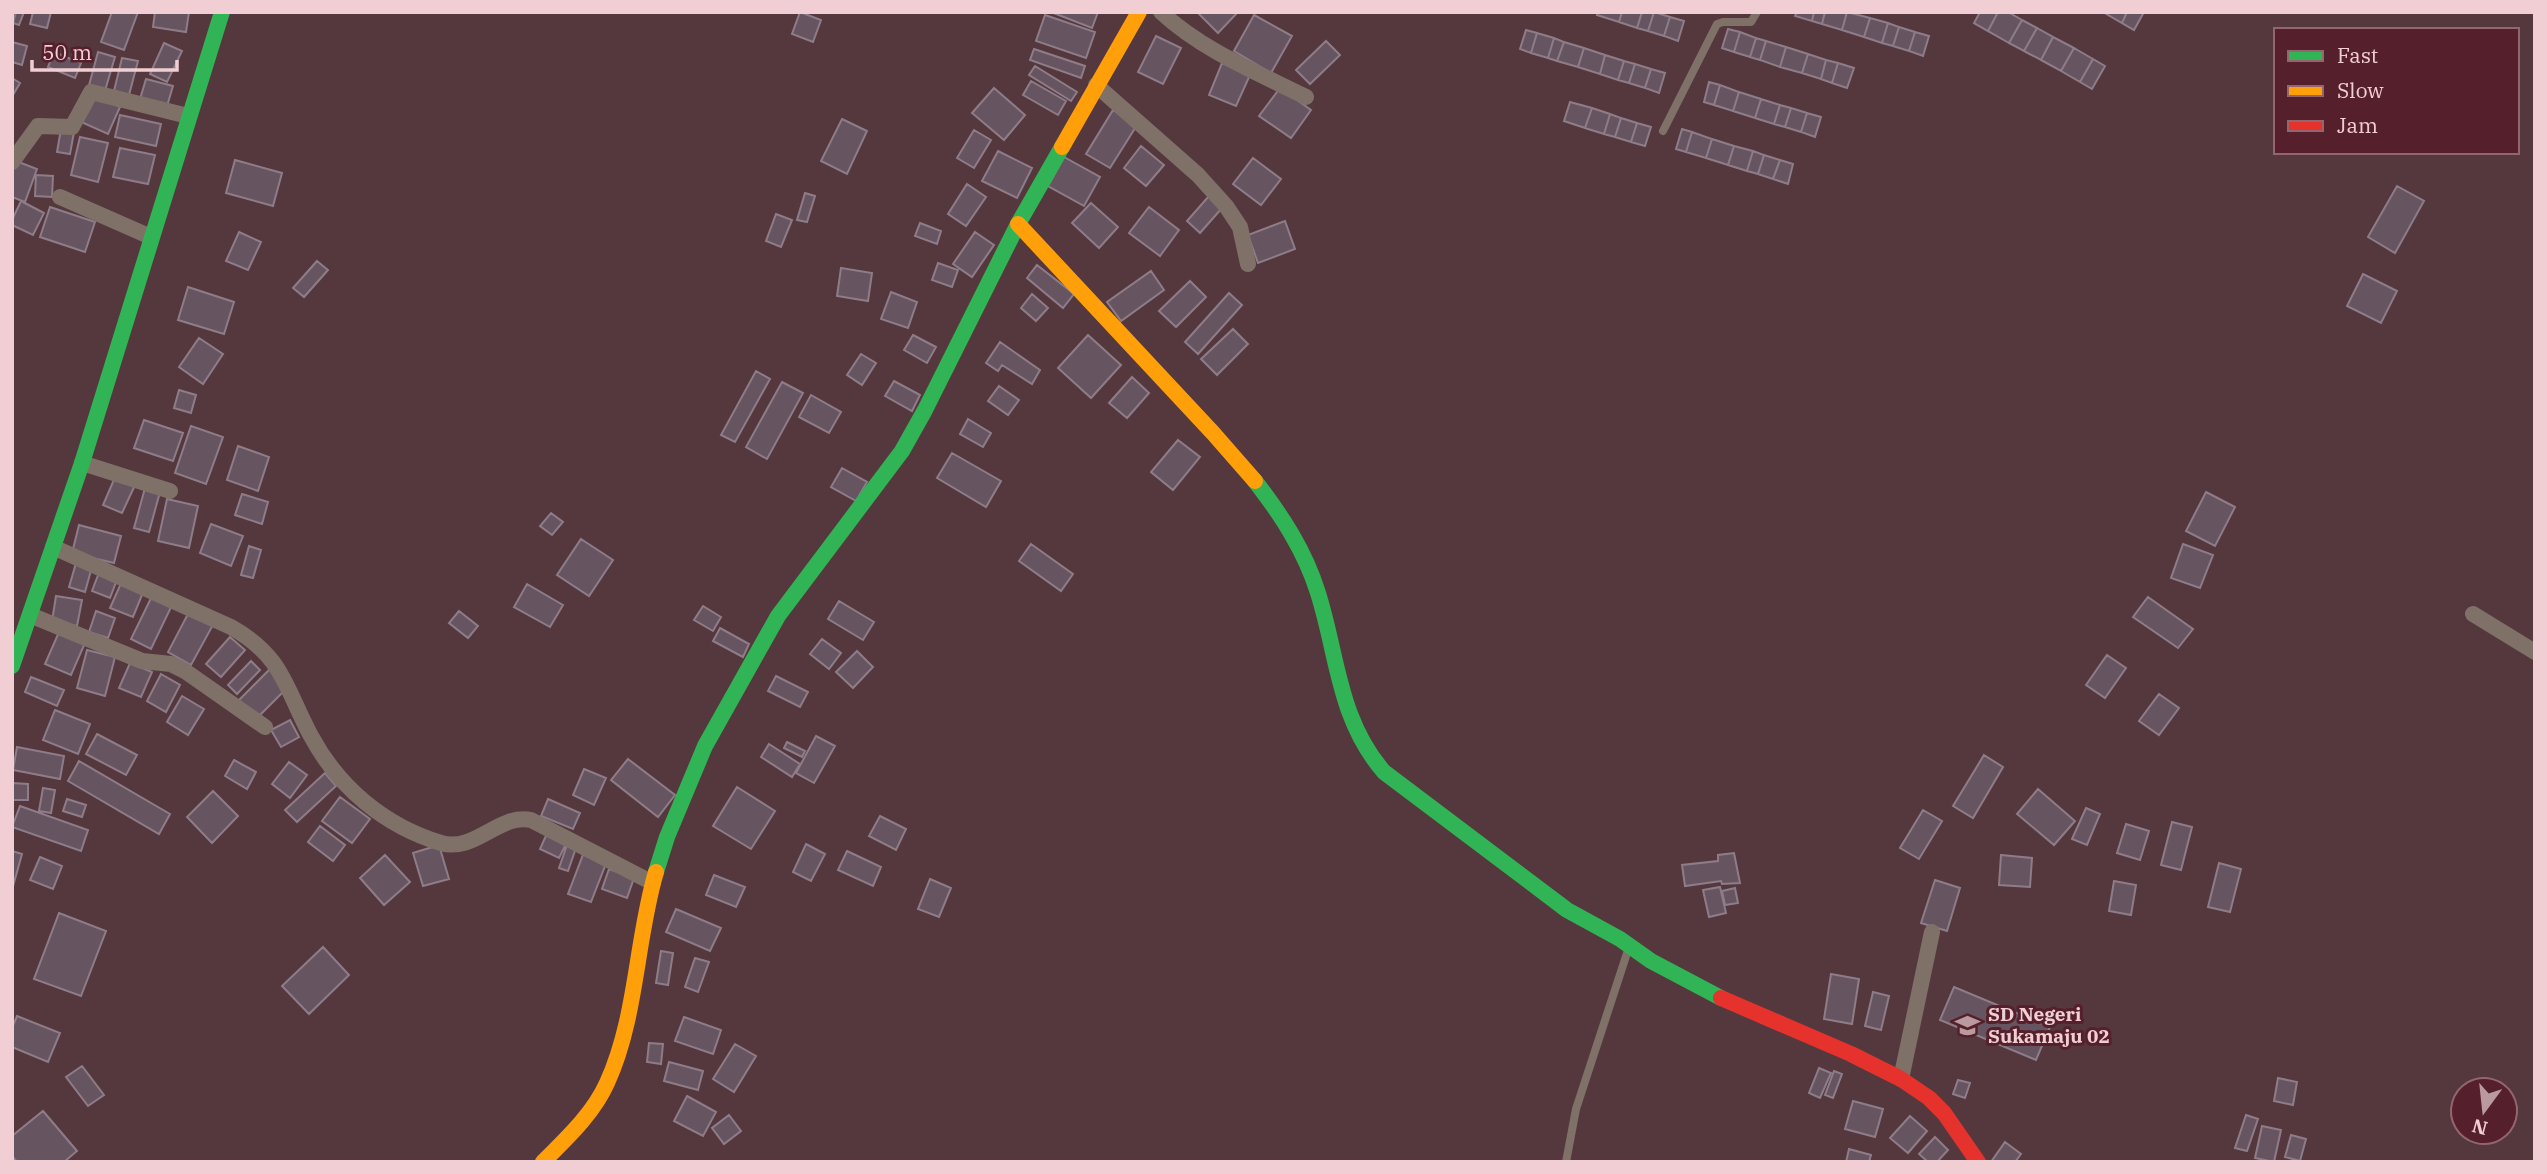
<svg xmlns="http://www.w3.org/2000/svg" width="2547" height="1174" viewBox="0 0 2547 1174" font-family="'IBM Plex Serif',serif">
  <rect width="100%" height="100%" fill="#54383d"/>
  <path fill="#665560" stroke="#8e7c88" stroke-width="2" d="M16,12H24L19,25L13,23Z
    M33,12H51L47,28L30,24Z
    M112,12H138L124,50L101,42Z
    M155,12H189L186,32L153,27Z
    M800,12L821,20L813,42L792,34Z
    M1051,12H1098L1092,28Z
    M1197,12H1238L1218,33Z
    M1598,12H1622L1619,22L1597,15Z
    M1622,12H1642L1637,28L1619,22Z
    M1642,12H1654L1648,31L1637,28Z
    M1654,12L1670,17L1664,36L1648,31Z
    M1797,12H1814L1812,21L1795,16Z
    M1814,12H1825L1822,24L1812,21Z
    M1825,12H1847L1842,30L1822,24Z
    M1847,12L1870,18L1864,37L1842,30Z
    M1980,12H1998L1988,31L1974,23Z
    M1998,12H2008L2022,20L2009,43L1988,31Z
    M2103,12H2127L2122,23Z
    M2127,12H2144L2134,30L2122,23Z
    M1045,15L1095,32L1086,58L1036,41Z
    M1254,15L1292,36L1271,73L1234,51Z
    M1670,17L1684,21L1678,41L1664,36Z
    M1870,18L1888,23L1882,43L1864,37Z
    M2022,20L2037,28L2024,51L2009,43Z
    M1888,23L1899,27L1893,46L1882,43Z
    M1899,27L1915,32L1909,51L1893,46Z
    M2037,28L2053,37L2041,60L2024,51Z
    M1728,29L1740,32L1734,52L1722,48Z
    M1526,30L1537,33L1531,53L1520,49Z
    M1740,32L1756,38L1750,57L1734,52Z
    M1915,32L1929,36L1923,56L1909,51Z
    M1537,33L1554,38L1548,58L1531,53Z
    M1156,36L1181,48L1163,84L1138,72Z
    M2053,37L2074,48L2061,71L2041,60Z
    M1554,38L1564,42L1557,61L1548,58Z
    M1756,38L1766,41L1760,60L1750,57Z
    M1326,41L1340,55L1310,84L1296,70Z
    M1766,41L1786,47L1780,67L1760,60Z
    M12,42L27,46L22,65L12,62Z
    M1564,42L1584,48L1578,67L1557,61Z
    M164,43L182,51L167,82L150,74Z
    M1786,47L1808,54L1802,73L1780,67Z
    M1584,48L1605,55L1600,74L1578,67Z
    M2074,48L2093,59L2080,82L2061,71Z
    M1034,49L1085,66L1081,78L1030,60Z
    M54,52L81,63L75,78L48,67Z
    M98,52L115,57L104,94L88,89Z
    M1808,54L1826,60L1821,79L1802,73Z
    M1605,55L1624,61L1618,80L1600,74Z
    M122,58L138,61L129,95L114,91Z
    M2093,59L2105,66L2092,89L2080,82Z
    M1826,60L1838,63L1832,83L1821,79Z
    M1624,61L1635,64L1629,83L1618,80Z
    M1222,63L1250,75L1236,106L1209,95Z
    M1838,63L1854,68L1847,88L1832,83Z
    M1635,64L1651,69L1645,88L1629,83Z
    M1035,66L1077,92L1071,101L1029,75Z
    M1651,69L1665,73L1659,93L1645,88Z
    M12,78L20,83L13,95H12Z
    M146,79L173,86L167,106L140,99Z
    M1031,81L1066,101L1058,115L1023,95Z
    M1709,82L1720,85L1714,105L1704,102Z
    M1720,85L1739,92L1733,111L1714,105Z
    M994,88L1025,115L1004,140L972,113Z
    M1280,88L1311,110L1291,138L1259,116Z
    M1739,92L1761,99L1755,118L1733,111Z
    M92,94L120,107L108,134L79,121Z
    M1761,99L1780,105L1774,124L1755,118Z
    M1570,102L1592,108L1585,128L1564,121Z
    M1780,105L1791,108L1785,127L1774,124Z
    M1592,108L1610,114L1604,134L1585,128Z
    M1791,108L1807,113L1801,132L1785,127Z
    M1113,110L1137,125L1110,168L1086,154Z
    M1807,113L1821,117L1815,137L1801,132Z
    M1610,114L1621,118L1615,137L1604,134Z
    M120,115L161,124L156,146L115,137Z
    M1621,118L1637,123L1631,142L1615,137Z
    M842,119L867,131L847,174L821,161Z
    M1637,123L1651,127L1645,146L1631,142Z
    M61,129L74,132L70,154L57,152Z
    M1682,129L1692,132L1686,152L1676,149Z
    M974,130L991,140L974,168L957,158Z
    M1692,132L1712,139L1706,158L1686,152Z
    M80,137L108,143L98,182L71,175Z
    M1712,139L1734,146L1728,165L1706,158Z
    M1141,146L1164,165L1146,186L1124,168Z
    M1734,146L1753,151L1747,171L1728,165Z
    M120,148L155,155L148,184L113,177Z
    M998,151L1032,168L1017,198L982,181Z
    M1753,151L1764,155L1758,174L1747,171Z
    M1764,155L1780,160L1773,179L1758,174Z
    M1064,157L1100,177L1084,206L1048,186Z
    M1253,158L1281,179L1261,205L1233,184Z
    M235,160L282,173L273,206L226,193Z
    M1780,160L1793,164L1788,184L1773,179Z
    M16,161L37,169L25,202L12,197V172Z
    M36,175L53,176L52,197L35,196Z
    M967,184L986,197L966,226L948,214Z
    M2397,186L2424,201L2395,253L2368,237Z
    M805,193L815,196L807,222L797,220Z
    M1209,196L1222,208L1200,233L1187,221Z
    M21,201L44,213L33,235L12,225V220Z
    M1091,203L1118,227L1099,248L1072,223Z
    M50,207L95,222L85,252L40,237Z
    M1149,207L1179,230L1160,256L1129,233Z
    M776,214L792,220L781,247L766,241Z
    M1285,221L1295,249L1258,263L1248,235Z
    M920,223L941,231L937,244L915,236Z
    M239,232L261,242L248,270L226,261Z
    M975,232L994,245L972,277L953,264Z
    M317,261L328,270L304,297L293,288Z
    M938,263L958,270L952,287L932,280Z
    M1037,265L1074,294L1063,308L1027,278Z
    M841,268L872,273L868,301L837,296Z
    M1151,271L1164,290L1121,321L1107,302Z
    M2363,274L2397,291L2381,323L2347,306Z
    M1190,281L1206,297L1176,327L1159,311Z
    M188,287L234,302L224,334L178,320Z
    M891,292L917,302L908,328L881,319Z
    M1229,293L1242,305L1198,354L1185,342Z
    M1032,294L1048,308L1036,321L1021,308Z
    M1233,329L1248,344L1217,375L1201,359Z
    M913,335L936,347L927,363L904,350Z
    M1088,335L1121,365L1091,398L1058,368Z
    M199,338L223,354L203,384L179,367Z
    M1000,342L1040,370L1032,384L1002,365L998,371L986,363Z
    M861,354L876,363L862,385L847,375Z
    M756,371L770,379L735,442L721,435Z
    M1132,377L1149,393L1127,418L1109,403Z
    M894,381L920,395L912,411L885,396Z
    M782,382L803,393L767,459L746,447Z
    M999,386L1019,400L1008,415L988,401Z
    M179,390L196,395L191,413L174,408Z
    M811,395L841,412L829,433L799,417Z
    M968,419L991,433L983,447L960,434Z
    M144,420L183,433L173,461L134,448Z
    M191,426L223,437L206,484L175,473Z
    M1178,440L1200,457L1173,490L1151,472Z
    M238,446L269,457L258,491L227,480Z
    M952,453L1001,481L986,507L937,478Z
    M842,468L867,482L856,501L831,487Z
    M116,475L136,483L122,513L103,505Z
    M145,488L160,492L149,532L134,528Z
    M2206,492L2235,507L2215,546L2186,531Z
    M242,494L268,502L262,524L235,515Z
    M167,499L198,506L189,548L158,541Z
    M551,513L563,522L552,535L540,526Z
    M211,524L243,536L231,566L200,553Z
    M79,525L121,536L114,563L72,553Z
    M581,539L613,560L589,596L557,575Z
    M1031,544L1073,574L1061,591L1019,561Z
    M2183,544L2213,555L2200,588L2171,578Z
    M249,546L261,550L253,578L241,575Z
    M76,563L92,567L85,592L69,587Z
    M100,570L118,577L110,598L92,591Z
    M122,581L144,590L133,617L110,608Z
    M527,584L563,605L550,627L514,607Z
    M153,594L173,603L151,649L131,639Z
    M56,596L82,600L77,626L52,621Z
    M2148,597L2193,629L2178,648L2133,617Z
    M839,601L874,622L863,640L828,619Z
    M703,606L721,617L713,631L694,620Z
    M190,610L214,623L191,665L168,652Z
    M96,611L115,618L108,638L89,632Z
    M459,611L478,626L468,638L449,623Z
    M720,628L749,644L743,657L713,641Z
    M59,632L85,643L71,675L45,664Z
    M230,637L245,650L221,677L206,664Z
    M822,639L841,653L829,669L810,654Z
    M87,650L115,657L105,696L77,688Z
    M857,651L873,667L853,688L836,672Z
    M2107,655L2126,668L2105,698L2086,685Z
    M251,661L260,670L237,694L228,685Z
    M130,663L152,672L141,697L119,688Z
    M270,669L288,687L256,719L238,701Z
    M161,674L180,685L166,712L147,701Z
    M776,676L808,692L800,707L768,691Z
    M31,677L64,690L57,706L25,692Z
    M2159,694L2179,708L2159,735L2139,721Z
    M182,696L204,709L188,735L167,722Z
    M55,710L90,724L78,754L43,740Z
    M290,720L299,737L281,747L271,730Z
    M97,734L137,755L126,775L86,754Z
    M816,736L835,746L814,783L796,773Z
    M787,742L805,751L802,757L784,748Z
    M769,744L800,764L792,777L761,757Z
    M17,747L64,756L60,779L13,770Z
    M1984,755L2003,767L1973,818L1953,806Z
    M628,759L675,795L658,817L611,780Z
    M234,760L256,772L247,789L225,776Z
    M79,761L170,814L159,834L68,781Z
    M289,762L307,775L290,798L272,784Z
    M584,769L606,778L594,805L573,795Z
    M325,773L336,786L297,822L285,810Z
    M12,783L28,784V800H12Z
    M737,787L775,811L751,849L713,826Z
    M43,788L55,790L51,813L39,811Z
    M2038,789L2075,821L2054,845L2017,814Z
    M213,791L238,816L212,843L187,817Z
    M340,797L370,819L352,843L322,821Z
    M67,799L86,805L82,817L63,811Z
    M548,799L580,813L573,829L541,816Z
    M20,806L88,830L81,851L12,827Z
    M2086,808L2100,814L2087,845L2072,839Z
    M1923,810L1942,821L1919,859L1900,848Z
    M880,816L906,829L896,850L869,836Z
    M2172,822L2192,827L2181,870L2161,865Z
    M2126,824L2149,831L2140,860L2117,853Z
    M320,826L345,845L333,861L308,842Z
    M549,829L569,838L559,858L540,849Z
    M806,844L825,854L811,881L793,872Z
    M439,845L449,879L423,886L413,853Z
    M567,845L576,848L568,871L559,868Z
    M12,851L22,854L12,890Z
    M847,851L881,867L873,886L838,870Z
    M584,852L607,861L591,902L568,894Z
    M1734,853L1740,883L1722,884L1721,881L1685,886L1682,865L1718,861V855Z
    M385,855L410,882L384,905L360,878Z
    M2001,855L2032,858L2030,887L1999,885Z
    M40,857L62,866L53,889L30,880Z
    M2219,863L2241,869L2230,912L2208,907Z
    M609,869L634,878L627,898L602,889Z
    M714,875L745,887L736,907L706,895Z
    M930,879L951,888L939,917L918,909Z
    M1935,880L1960,888L1947,931L1921,923Z
    M2114,881L2136,885L2131,915L2109,911Z
    M1720,887L1726,913L1709,917L1703,890Z
    M1735,888L1738,903L1725,905L1722,891Z
    M676,909L721,928L710,951L666,932Z
    M59,913L106,931L81,996L34,979Z
    M323,947L349,975L309,1014L282,986Z
    M661,951L673,953L668,985L656,983Z
    M695,958L709,962L698,992L685,987Z
    M1831,974L1859,979L1852,1024L1824,1019Z
    M1954,987L2050,1027L2036,1060L1940,1020Z
    M1873,992L1889,996L1881,1030L1865,1026Z
    M17,1016L60,1033L48,1062L12,1047V1028Z
    M684,1017L721,1030L713,1054L675,1041Z
    M649,1043L663,1044L661,1064L647,1062Z
    M735,1044L756,1056L734,1092L713,1079Z
    M669,1062L703,1071L698,1090L664,1081Z
    M82,1066L104,1095L88,1106L66,1077Z
    M1819,1068L1831,1073L1820,1098L1809,1093Z
    M1834,1071L1842,1074L1833,1098L1825,1095Z
    M2278,1078L2297,1082L2293,1105L2274,1101Z
    M1958,1080L1970,1083L1965,1098L1953,1094Z
    M687,1096L716,1112L703,1136L674,1121Z
    M1853,1101L1883,1109L1875,1137L1845,1129Z
    M43,1111L77,1151L64,1162H17L12,1156V1136Z
    M729,1115L741,1131L724,1144L712,1128Z
    M2246,1115L2258,1119L2247,1151L2235,1148Z
    M1910,1116L1927,1131L1908,1153L1890,1138Z
    M2262,1126L2281,1130L2274,1162L2255,1158Z
    M2291,1135L2306,1139L2300,1161L2285,1157Z
    M1935,1137L1948,1150L1937,1162H1928L1919,1154Z
    M2005,1142L2021,1154L2015,1162H1991Z
    M1849,1149L1871,1155L1869,1162H1846Z"/>
  <g fill="none" stroke-linecap="round" stroke-linejoin="round">
    <path stroke="#7f7168" stroke-width="8" d="M1663,131L1717,24L1723,22H1751L1757,12
      M1566,1162L1576,1109L1629,947"/>
    <path stroke="#7f7168" stroke-width="16" d="M1161,12C1202,50 1256,72 1306,97
      M1096,85L1198,175L1226,206L1240,227L1248,264
      M12,162L38,126L72,127L91,92L188,116
      M60,197L151,237
      M82,463L170,491
      M53,547L231,627C284,657 285,688 311,736C339,788 385,826 441,843C475,853 499,813 531,820L653,883
      M2473,614L2535,652
      M30,615L142,661L171,664L185,671L265,727
      M1901,1079L1932,932"/>
    <path stroke="#30b455" stroke-width="16" d="M1255,481C1282,516 1305,551 1318,593C1338,656 1338,719 1384,772L1567,910L1620,939L1651,961L1721,998
      M12,666L82,463L222,12
      M656,872L667,837L705,746L778,616L902,451L925,410L1018,224L1062,147"/>
    <path stroke="#ff9f0a" stroke-width="16" d="M1062,147L1139,12
      M1018,224L1213,433L1255,481
      M543,1162C567,1138 593,1114 607,1083C637,1018 636,939 656,872"/>
    <path stroke="#e5322d" stroke-width="16" d="M1721,998L1851,1054L1901,1079L1929,1098L1944,1113L1978,1162"/>
  </g>
  <defs>
    <symbol id="school-bare" viewBox="-9 -9 18 18"><path d="M0-5L7-2L0 1L-7-2ZM-4 1L0 2.5L4 1V4Q0 6-4 4Z" fill="#ba9a9e" stroke="#55202c" stroke-width="2.5" paint-order="stroke"/></symbol>
  </defs>
  <g fill-rule="evenodd">
    <use href="#school-bare" x="1950" y="1008" width="35" height="35"/>
  </g>
  <g text-anchor="middle" stroke-width="6" stroke-linejoin="round" paint-order="stroke">
    <g font-size="19" font-weight="bold" fill="#f1ced3" stroke="#55202c" text-anchor="start">
      <text x="1988" y="1021">SD Negeri<tspan x="1988" dy="22">Sukamaju 02</tspan></text>
    </g>
  </g>
  <rect width="2547" height="1174" fill="none" stroke="#f1ced3" stroke-width="28"/>
  <rect x="2274" y="28" width="245" height="126" fill="#55202c" stroke="#93666f" stroke-width="2"/>
  <rect x="2288" y="51" width="35" height="10" fill="#30b455" stroke="#93666f" stroke-width="2"/>
  <text x="2337" y="63" font-size="21" fill="#f1ced3">Fast</text>
  <rect x="2288" y="86" width="35" height="10" fill="#ff9f0a" stroke="#93666f" stroke-width="2"/>
  <text x="2337" y="98" font-size="21" fill="#f1ced3">Slow</text>
  <rect x="2288" y="121" width="35" height="10" fill="#e5322d" stroke="#93666f" stroke-width="2"/>
  <text x="2337" y="133" font-size="21" fill="#f1ced3">Jam</text>
  <g transform="translate(2484 1111) rotate(195)"><circle r="33" fill="#55202c" stroke="#93666f" stroke-width="2"/>
  <path d="M0-5L12 26L0 18L-12 26Z" fill="#ba9a9e"/>
  <text y="-10" font-size="19" font-weight="bold" text-anchor="middle" fill="#f1ced3">N</text>
  </g>
  <path d="M32 60v10h145v-10" fill="none" stroke="#f1ced3" stroke-width="3.5"/>
  <text x="42" y="60" font-size="21" fill="#f1ced3" stroke="#55202c" stroke-width="5" paint-order="stroke">50 m</text>
</svg>
